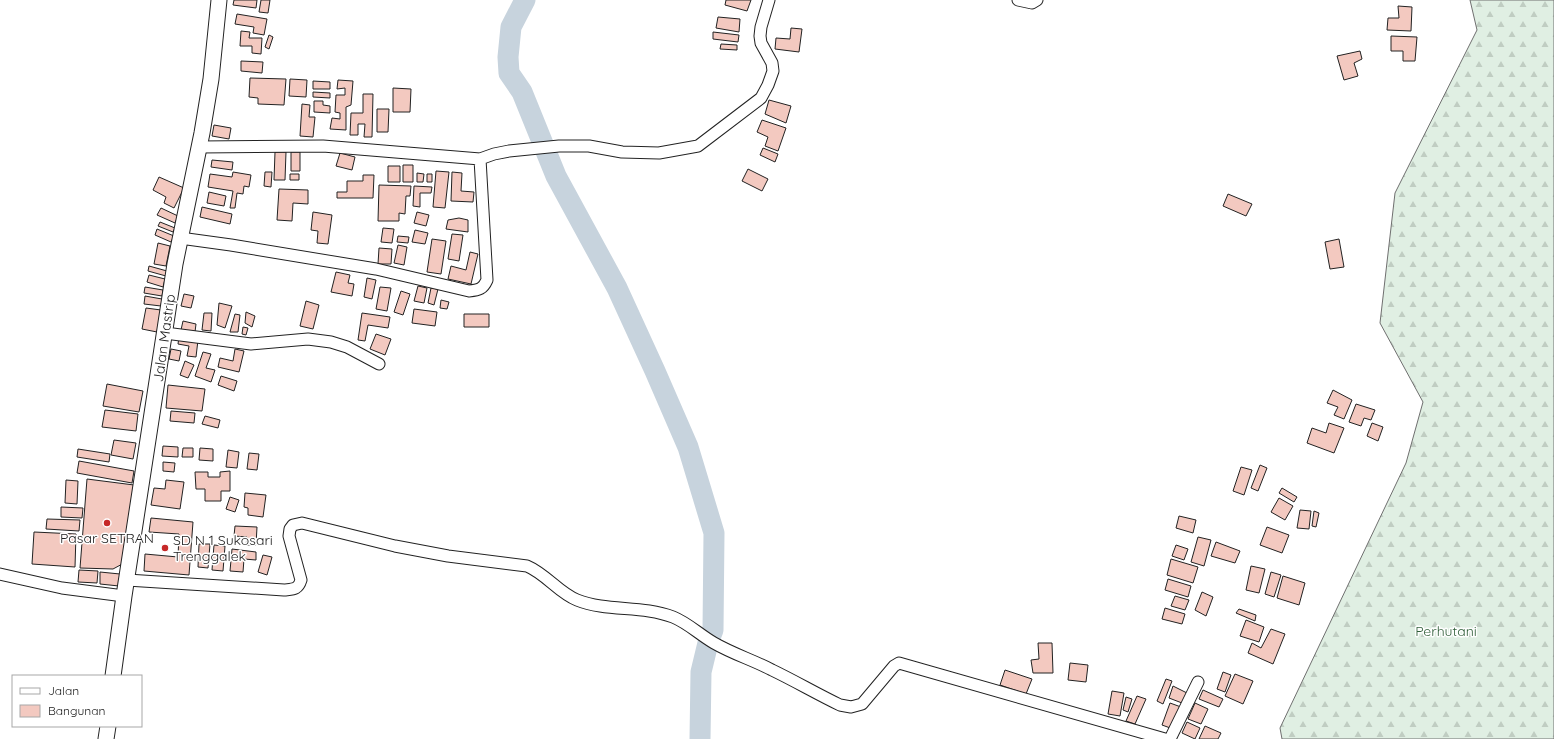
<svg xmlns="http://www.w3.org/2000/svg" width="1554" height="739" viewBox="0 0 1554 739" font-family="Quicksand,sans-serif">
  <defs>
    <pattern id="forest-firs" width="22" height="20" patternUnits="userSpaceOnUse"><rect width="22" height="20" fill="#e0efe3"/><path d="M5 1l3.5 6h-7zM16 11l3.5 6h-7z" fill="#c0cdc2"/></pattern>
  </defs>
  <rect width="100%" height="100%" fill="#fff"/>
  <path fill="url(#forest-firs)" stroke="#6f6f6f" d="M1470,0H1554V739H1282L1280,728L1406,463L1423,402L1380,323L1395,193L1477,30Z"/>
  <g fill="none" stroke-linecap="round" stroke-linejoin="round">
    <path stroke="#c7d3dd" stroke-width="21" d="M525,0L511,27L508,57L509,73L522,92L556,176L617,288L655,371L688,447L714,533L713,630L708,643L701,672L700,739"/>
  </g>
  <path fill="#f3c9c0" stroke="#222" d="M234,0H257L256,8L233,5Z
    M261,0H270L268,13L259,12Z
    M726,0H751L747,11L725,5Z
    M1398,6L1412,7L1411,31L1387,30L1388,18H1399Z
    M237,14L267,19L264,35L253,33L254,27L235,24Z
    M718,17L740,19L739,32L716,28Z
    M791,28L802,29L799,52L775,49L776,38L790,39Z
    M241,31L250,32L249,38H262L261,54L252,53V46H240Z
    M713,32L739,35L738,42L713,39Z
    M269,35L273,37L269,49L265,47Z
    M1391,36L1417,37L1415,61H1403V51H1391Z
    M721,44L737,45V50L720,49Z
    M1360,51L1362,59L1354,63L1358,76L1344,80L1337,56Z
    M241,61L263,62L262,73L241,71Z
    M250,78L286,79L284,105L258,104V98L249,97Z
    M290,79L307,80L306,97L289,96Z
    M338,80L353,81L351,105L346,107V130L330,129L332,118L340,119V113L335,112L336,95H345V88L337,89Z
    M313,81L330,82V89H313Z
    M393,88L411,89L410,112H393Z
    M313,92L330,93V98L313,97Z
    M363,94H373L372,137H364L365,124H358V135H350L351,113H363Z
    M769,100L791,106L786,123L765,114Z
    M314,101H323V105L330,106V113L314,112Z
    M302,104L310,105L309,117H315L313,137L300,136Z
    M377,109H389L388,132H377Z
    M762,120L786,128L778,151L765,146L768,137L757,132Z
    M214,125L231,128L229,139L212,136Z
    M763,148L778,154L775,162L760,155Z
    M275,152H286L285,180H274Z
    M291,152H300V171H291Z
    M340,153L355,157L352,170L336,166Z
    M212,160L233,162L232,170L211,167Z
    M403,165H413V182H403Z
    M388,166H400V182H388Z
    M748,169L768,179L762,191L742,181Z
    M436,171L449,172L445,208L433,207Z
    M233,172L251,175L249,187L244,186L243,194L237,193L235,208H230L233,191L208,187L210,174L232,177Z
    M265,172H272L271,187L264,186Z
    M452,172L462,173L461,191L474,192L473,202L451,201Z
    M417,173L424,174L423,182H417Z
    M290,174H299V180H290Z
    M427,174H432V182H427Z
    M363,175H374L373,198H337V192H347V181H363Z
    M159,177L184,188L174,208L164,203L166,197L153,190Z
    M379,185L411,186L410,196H406L405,214L399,213V221H378Z
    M414,186L432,187L431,193H420V207L413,206Z
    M279,189L308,190V204L293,203L292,221L277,220Z
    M209,192L226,196L224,206L207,203Z
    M1228,194L1252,204L1246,216L1223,206Z
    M202,207L232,214L230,224L200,217Z
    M161,208L178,216L175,223L157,215Z
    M313,212L332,215L328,244L317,243L318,231L311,230Z
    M417,212L429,215L426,226L414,223Z
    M459,218L468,220V232L446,229L448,220Z
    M160,222L175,228L173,232L158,226Z
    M383,228L394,229L392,243L381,242Z
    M157,229L174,236L171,242L155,235Z
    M415,230L428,233L425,244L412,242Z
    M452,234L463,235L459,261L448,259Z
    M398,236L409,237L408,243L397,242Z
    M432,239L446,241L441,274L427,272Z
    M1339,239L1344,267L1330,269L1325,242Z
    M158,243L170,246L166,266L154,264Z
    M398,245L407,247L404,265L394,263Z
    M379,248L392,249L391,264H378Z
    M470,252L478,254L471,284L448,279L451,266L466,270Z
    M149,266L167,271L166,276L148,271Z
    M336,272L350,275L348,283L354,284L352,296L331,292Z
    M149,275L165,279L163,287L147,282Z
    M367,278L376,280L372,299L364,297Z
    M418,286L427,288L424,303L414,301Z
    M145,287L163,290L162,296L144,293Z
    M380,287L391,288L387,311L376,309Z
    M431,288L438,289L434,305L428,303Z
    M401,291L410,294L403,315L394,312Z
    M184,294L194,296L191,308L181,306Z
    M145,296L162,299L161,306L144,304Z
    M441,300L449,302L447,309L440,308Z
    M306,301L319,305L313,329L300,326Z
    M219,303L232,306L225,328L217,325Z
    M146,308L161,310L157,332L142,329Z
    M414,309L437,312L435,326L412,323Z
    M246,312L255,316L252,327L245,323Z
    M204,313H212L211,331L202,330Z
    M362,313L390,317L388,328L368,325L365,341L358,340Z
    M235,314L240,315L238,332H230Z
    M464,314H489V327H464Z
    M183,321L196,324L195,332L181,330Z
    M243,327L248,328L246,335L242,334Z
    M376,334L391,339L385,355L370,349Z
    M179,337L198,340L196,357L187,356L189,346L178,344Z
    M171,349L181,351L179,361L169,359Z
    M235,349L244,351L239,372L218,367L220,358L233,361Z
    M203,352L211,354L206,368L215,370L211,382L195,376Z
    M185,361L194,365L188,378L180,375Z
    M221,376L237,381L234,391L218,385Z
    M107,384L143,391L139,412L103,406Z
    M168,385L205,389L202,411L166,408Z
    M1333,390L1352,400L1344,419L1334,415L1338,407L1327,403Z
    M1356,404L1375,410L1371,420L1364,418L1361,426L1349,422Z
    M105,410L138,414L136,431L102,427Z
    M171,411L195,413L194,423L170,421Z
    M205,416L220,420L218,428L202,424Z
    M1329,423L1344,428L1334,453L1307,443L1312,428L1326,433Z
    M1372,423L1383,427L1378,441L1367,436Z
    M114,440L136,443L133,459L111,455Z
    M163,446L178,447V457L162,456Z
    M183,448H193V457H182Z
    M200,448L213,449V461L199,460Z
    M78,449L110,454L109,462L77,457Z
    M228,450L239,452L237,468L226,467Z
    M249,453L259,454L257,470L247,469Z
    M79,461L134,471L132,483L77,473Z
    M163,462L175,463L174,472L163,471Z
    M1260,465L1267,468L1258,491L1251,488Z
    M1241,467L1252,470L1244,495L1233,491Z
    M230,471V491H221V501H205V489H196L195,472H208V477H220V472Z
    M87,479L134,485L126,562L113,569L80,568Z
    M66,480L78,481L77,504L65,503Z
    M166,480L184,482L180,509L151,505L154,488L165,489Z
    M1282,488L1297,497L1294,502L1279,493Z
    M245,493L266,495L263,517L248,515V508L244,507Z
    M230,497L239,500L235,512L226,509Z
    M1279,498L1293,506L1285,520L1271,512Z
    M61,507L83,508L82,518L61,517Z
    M1300,510L1311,511L1309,529L1297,528Z
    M1314,511L1319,513L1316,527L1312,526Z
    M1179,516L1196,520L1193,533L1176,528Z
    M151,518L193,522L189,575L144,571L145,554L178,557L179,534L149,532Z
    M47,519L80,520L79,531L46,529Z
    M235,526L257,527L256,545H246L247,537L234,536Z
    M1267,527L1289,535L1282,553L1260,545Z
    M34,532L76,534L75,567L32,564Z
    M1198,537L1211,540L1204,566L1191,562Z
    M1216,542L1240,551L1235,563L1211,556Z
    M199,544H210L208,568L198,567Z
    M214,545L225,546L223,571L212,570Z
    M1176,545L1188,549L1184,560L1172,556Z
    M232,549L256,552V560L244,559L243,572L230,571Z
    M263,555L272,557L267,575L258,572Z
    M1171,559L1198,567L1193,583L1167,575Z
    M1251,566L1265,569L1259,593L1246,590Z
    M79,570L98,571L97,583L78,582Z
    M100,572L120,574L119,586L100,584Z
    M1271,572L1281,575L1274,597L1265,594Z
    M1283,576L1305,583L1299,605L1277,598Z
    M1168,579L1191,586L1188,597L1165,590Z
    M1202,592L1213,597L1206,616L1195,610Z
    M1175,596L1189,600L1185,610L1171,606Z
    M1165,608L1185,614L1182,624L1162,619Z
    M1239,609L1256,615L1255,621L1236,613Z
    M1246,620L1264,627L1259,642L1240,636Z
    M1271,629L1285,634L1273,664L1248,653L1252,643L1261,648Z
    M1038,643H1052L1053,673H1033L1031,660L1039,659Z
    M1070,663L1088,665L1086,682L1068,680Z
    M1005,670L1032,679L1026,694L1000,685Z
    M1223,672L1231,675L1225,692L1217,689Z
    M1235,674L1253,681L1243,704L1225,696Z
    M1166,679L1172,681L1163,704L1157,701Z
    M1173,686L1187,693L1182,703L1169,698Z
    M1203,690L1223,699L1219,707L1199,699Z
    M1112,691L1124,693L1120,716L1108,714Z
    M1137,696L1146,699L1135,724L1126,721Z
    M1126,697L1132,699L1128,712L1123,710Z
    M1170,703L1181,707L1173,729L1162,725Z
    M1195,703L1208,709L1201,724L1188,719Z
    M1187,722L1200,728L1195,739L1182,733Z
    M1205,726L1221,733L1218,739H1199Z"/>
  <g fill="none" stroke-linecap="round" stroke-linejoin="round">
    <defs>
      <path id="minor" d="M1018,0L1032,3L1037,0
        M480,159L494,154L509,151L559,146H589L622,152L659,153L698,146L761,98L768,85L773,71L772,63L761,43L760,36L761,27L769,0
        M180,238L231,245L376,269L469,291C479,290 483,289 487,280L480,159L323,146L199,147
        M165,333L251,344L308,339L331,342L347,347L379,364
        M0,574L62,588L124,596
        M127,580L284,590C293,589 298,590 301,580L289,536L290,529L293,525L302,523L395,546L448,556L527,566C546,574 559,593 577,600C607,612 642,605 673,617C688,623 700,635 714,643C733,654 753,660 772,670C795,681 817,694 840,705L851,707L862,704L894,666L899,663L1165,739
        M1170,739L1198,682"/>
      <path id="secondary" d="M113,676L124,596L175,264L202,133L211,79L219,0
        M106,739L108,726"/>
    </defs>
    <use href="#minor" stroke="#222" stroke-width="13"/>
    <use href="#secondary" stroke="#222" stroke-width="17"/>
    <use href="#minor" stroke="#fff" stroke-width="11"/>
    <use href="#secondary" stroke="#fff" stroke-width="15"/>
  </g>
  <g fill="#c62828" stroke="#fff" stroke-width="1.5">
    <circle cx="107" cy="523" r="4"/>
    <circle cx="165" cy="548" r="4"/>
  </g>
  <g text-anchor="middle" stroke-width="3" stroke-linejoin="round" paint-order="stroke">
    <g font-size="14" fill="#222" stroke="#fff">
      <text transform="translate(164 338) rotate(-82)" y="5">Jalan Mastrip</text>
    </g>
    <g font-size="14" fill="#222" stroke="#fff">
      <text x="107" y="543">Pasar SETRAN</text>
      <text x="173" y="545" text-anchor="start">SD N 1 Sukosari<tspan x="173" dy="16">Trenggalek</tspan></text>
    </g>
    <g font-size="14" fill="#2f5e38" stroke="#fff">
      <text x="1446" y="636">Perhutani</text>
    </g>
  </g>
  <rect x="12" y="675" width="130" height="52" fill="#ffffff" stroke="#a7a7a7"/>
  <rect x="20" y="688" width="20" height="6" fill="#ffffff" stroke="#a7a7a7"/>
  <text x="48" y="695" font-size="12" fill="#222222">Jalan</text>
  <rect x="20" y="705" width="20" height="12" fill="#f3c9c0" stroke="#a7a7a7"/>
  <text x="48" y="715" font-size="12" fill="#222222">Bangunan</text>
</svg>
